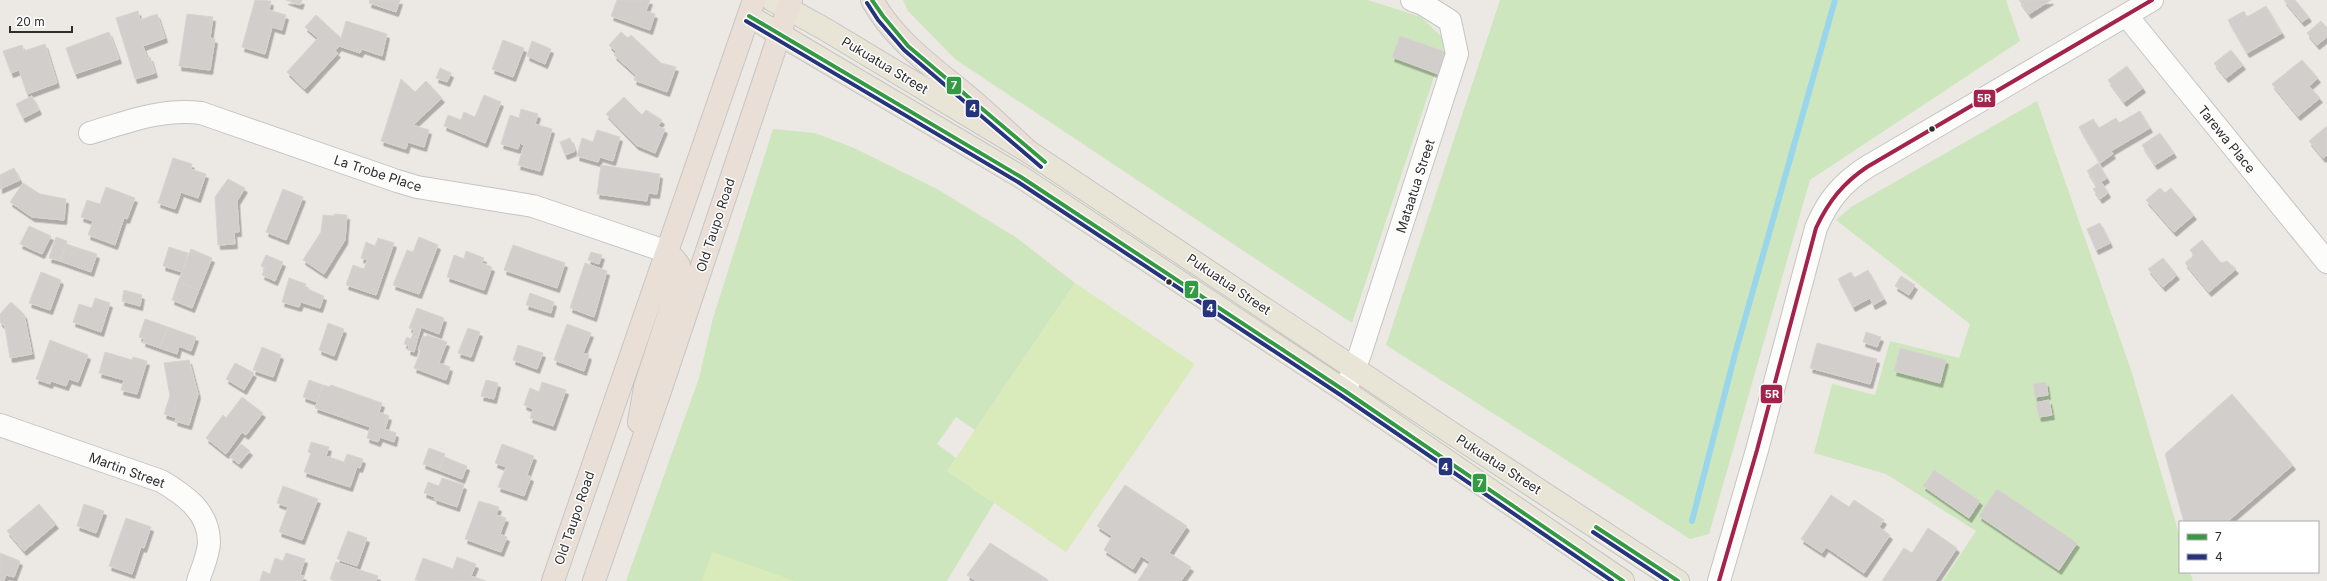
<svg xmlns="http://www.w3.org/2000/svg" width="2327" height="581" viewBox="0 0 2327 581" font-family="Inter,sans-serif">
  <defs>
    <filter id="shadow"><feDropShadow dx="2.5" dy="4.5" stdDeviation="0" flood-color="#0004"/></filter>
  </defs>
  <rect width="100%" height="100%" fill="#ece8e4"/>
  <path fill="#cee6be" d="M903,0H1368L1421,17L1446,41L1352,323L955,59L908,11Z
    M1500,0H2006L2020,41L1810,180L1709,534L1690,539L1386,345Z
    M2037,101L2131,370L2180,537V572H2190L2193,581H1943L1976,531L1886,474L1814,453L1832,384L1875,395L1890,341L1959,358L1970,324L1836,220L1851,207Z
    M773,129L815,133L854,148L937,189L1017,238L1075,283L975,430L956,417L937,444L956,458L947,471L994,503L947,581H626L699,378L713,318Z"/>
  <path fill="#d9eabb" d="M1075,283L1195,364L1066,552L947,471Z
    M712,552L795,581H702Z"/>
  <g fill="none" stroke-linecap="round" stroke-linejoin="round">
    <path stroke="#99d6ec" stroke-width="6" d="M1692,521L1735,354L1835,0"/>
  </g>
  <path fill="#d1cecb" stroke="#d7d4d0" filter="url(#shadow)" d="M255,0L271,1L269,10L286,15L282,30L272,27L265,54L242,47Z
    M286,0H302L300,5Z
    M370,0H400L396,12L369,3Z
    M617,0H650L646,11L655,14L650,30L611,16Z
    M2019,0H2051L2029,14Z
    M2284,0H2295L2309,17L2302,22Z
    M2266,6L2282,33L2247,53L2228,20L2244,11L2247,17Z
    M138,11L140,20L157,14L165,38L143,46L147,58L150,57L155,73L135,79L116,18Z
    M187,14L213,17L210,38L215,39L210,70L179,66Z
    M316,15L341,38L346,21L387,34L382,56L362,49L360,53L339,46L335,51L338,53L305,89L287,72L318,38L305,27Z
    M2321,21L2327,28V37L2317,45L2307,33Z
    M109,32L119,59L75,74L66,48Z
    M621,32L628,38L631,35L661,63L676,67L667,92L634,80L636,75L614,55L616,52L609,45Z
    M1400,36L1446,52L1438,74L1392,57Z
    M503,40L524,48L513,77L492,69Z
    M532,41L551,49L545,64L527,56Z
    M45,44L57,83L27,94L19,70L11,73L3,51L22,45L24,51Z
    M2231,50L2243,65L2226,78L2214,63Z
    M2302,60L2318,78L2309,86L2320,98L2298,116L2272,84Z
    M2127,66L2143,88L2124,102L2108,80Z
    M440,68L451,73L447,82L436,78Z
    M401,79L415,92L426,81L442,98L413,125L429,130L424,147L408,142L406,149L381,141Z
    M484,95L501,102L485,143L444,126L448,115L461,120L464,112L475,117Z
    M32,96L39,110L23,118L16,104Z
    M624,97L642,115L646,110L662,120L658,126L665,129L655,153L636,145L606,114Z
    M521,109L538,114L535,124L552,129L540,171L518,165L524,145L520,143L518,149L501,144L510,115L519,118Z
    M2140,111L2150,128L2111,151L2113,154L2100,163L2079,127L2093,119L2099,128L2116,118L2119,123Z
    M2327,126V155L2323,158L2309,141Z
    M597,130L620,137L613,161L600,157L598,162L577,156L582,138L593,142Z
    M2160,133L2174,153L2155,165L2142,145Z
    M570,138L575,151L565,155L560,142Z
    M173,158L192,164L191,169L206,174L198,198L181,192L175,209L158,203Z
    M2098,163L2107,178L2096,185L2087,171Z
    M601,165L660,174L657,194L648,193L647,201L597,194Z
    M14,168L20,180L0,189V175Z
    M228,179L245,188L237,201L239,232H234L235,244L218,245L215,197Z
    M23,183L40,194L66,199L64,220L32,217L10,202Z
    M2102,183L2108,193L2100,199L2093,189Z
    M106,187L135,198L127,219L124,218L115,245L88,235L93,221L81,217L87,200L100,204Z
    M2160,188L2165,193L2171,188L2194,215L2174,232L2146,200Z
    M283,189L303,197L286,240L266,232Z
    M334,214L347,215L345,240L324,274L303,260L321,232L323,215L334,216Z
    M2100,223L2110,243L2096,250L2087,229Z
    M29,226L51,236L42,254L20,244Z
    M56,237L67,241L60,261L49,258Z
    M419,237L438,245L419,294L393,285L407,250L413,252Z
    M378,238L394,243L376,295L346,285L353,265L364,269L367,260L361,258L366,242L375,246Z
    M2202,240L2221,263L2227,261L2236,269L2209,292L2185,263L2194,255L2190,250Z
    M66,244L97,254L91,272L60,261Z
    M513,245L565,263L557,288L504,270Z
    M169,247L188,253L182,272L163,266Z
    M191,249L212,258L199,290L178,282Z
    M466,251L484,258L482,263L492,267L484,290L447,277L454,255L464,259Z
    M591,252L602,255L599,264L588,260Z
    M266,255L283,262L275,281L262,275L265,268L261,266Z
    M2163,258L2177,275L2163,287L2148,269Z
    M585,263L607,271L594,317L570,308Z
    M1868,270L1884,299L1873,305L1870,298L1853,307L1838,279L1851,272L1854,278Z
    M41,272L61,280L50,310L29,303Z
    M1901,276L1915,285L1909,295L1895,286Z
    M289,278L306,284L305,288L324,296L320,308L301,302L299,307L282,302Z
    M178,282L199,290L192,308L172,300Z
    M124,290L142,295L140,306L122,301Z
    M530,293L554,302L551,313L526,305Z
    M95,298L110,303L101,332L73,322L79,304L92,308Z
    M11,302L24,314L32,354L10,358L5,327L0,322V314Z
    M417,308L444,318L439,334L421,327L414,352L408,350L409,346L404,344L407,337L411,339L414,330L409,328Z
    M145,319L168,327L160,348L143,342L144,339L139,337Z
    M328,323L344,329L334,356L319,350Z
    M567,324L591,333L583,353L589,355L584,371L554,360Z
    M168,327L196,337L191,351L179,346L177,354L160,348Z
    M468,328L480,332L471,357L458,353Z
    M1866,332L1881,337L1877,347L1863,342Z
    M427,335L447,342L439,363L450,367L446,380L414,368L421,350H418L423,336L426,337Z
    M50,340L88,355L78,382L69,379L66,386L51,381L50,384L36,379Z
    M1817,343L1877,359L1870,384L1810,368Z
    M518,345L543,353L537,369L513,360Z
    M262,347L281,355L273,377L253,370Z
    M1900,348L1946,360L1940,383L1894,371Z
    M105,352L132,360L133,357L147,361L137,394L121,390L124,380L99,373Z
    M189,360L198,394L189,425L175,421L176,418L164,414L170,396L164,363Z
    M235,363L254,373L244,390L226,379Z
    M309,380L323,385L317,402L303,397Z
    M486,380L498,383L494,399L481,396Z
    M542,382L566,390L553,426L530,418L533,409L524,405L530,388L539,392Z
    M2046,382L2048,395L2035,397L2033,384Z
    M323,385L330,387L331,385L382,403L379,412L389,416L385,429L396,433L394,442L380,437L378,442L367,438L370,427L315,408Z
    M2232,394L2293,465L2227,522H2184L2165,454Z
    M242,397L263,413L246,435L242,432L226,454L206,438L223,415L226,418Z
    M2049,400L2052,415L2039,417L2036,403Z
    M311,442L329,447L326,456L344,462L347,454L363,459L360,468L357,467L350,487L304,472L311,453L308,452Z
    M241,444L250,451L239,464L230,457Z
    M502,444L534,456L527,475L531,477L524,496L498,487L506,467L495,463Z
    M429,448L445,454L439,470L423,464Z
    M444,457L467,466L462,479L439,470Z
    M1934,470L1980,501L1969,518L1923,486Z
    M442,478L464,485L457,507L434,499L435,497L424,493L428,482L439,486Z
    M1125,485L1187,526L1169,553L1191,567L1181,581H1138L1150,562L1141,556L1133,569L1104,550L1112,536L1097,526Z
    M283,486L318,499L302,540L279,532L288,507L277,503Z
    M1997,489L2077,543L2059,570L1979,516Z
    M1831,495L1849,507L1854,500L1884,520L1879,527L1890,535L1864,573L1826,547L1822,553L1801,539Z
    M479,501L499,507L496,515L506,518L500,534L507,537L501,552L465,539Z
    M39,504L56,524L24,551L7,531Z
    M84,504L104,511L96,533L77,526Z
    M126,518L151,527L144,548L141,547L132,574L109,566Z
    M1928,528L1957,548L1935,581H1882L1904,548L1912,553Z
    M348,531L367,538L357,566L337,559Z
    M990,543L1047,579L1048,581H976L967,575Z
    M0,553L20,561L14,577L6,575L4,581H0Z
    M286,553L305,559L300,575L304,576L302,581H260L263,571L270,574L275,558L283,561Z
    M457,557L476,564L471,576L486,581L415,580L423,558L453,569Z
    M336,562L378,576L376,581H336L330,579Z"/>
  <g fill="none" stroke-linecap="round" stroke-linejoin="round">
    <defs>
      <path id="street" d="M2126,15L2327,262
        M90,133C127,122 162,108 201,113L397,181L417,187L533,206L668,252
        M1345,391L1360,354L1457,54L1450,21L1423,4L1412,0
        M0,425L161,481C185,495 209,512 209,542C209,554 202,569 198,581
        M1719,581L1757,450L1816,228C1828,200 1842,183 1867,167L2152,0"/>
      <path id="primary" d="M772,0L823,28L1029,152L1453,434L1678,581
        M749,16L1021,177L1345,391L1623,581"/>
      <path id="highway" d="M872,0C894,40 931,66 966,95C988,113 1008,133 1029,152
        M639,422L645,387L679,283V265L668,252
        M553,581L754,0
        M594,581L660,391L791,0"/>
    </defs>
    <use href="#street" stroke="#c5c4c5" stroke-width="24"/>
    <use href="#primary" stroke="#c6c5c4" stroke-width="24"/>
    <use href="#highway" stroke="#c6c5c4" stroke-width="24"/>
    <use href="#street" stroke="#fcfcfb" stroke-width="22"/>
    <use href="#primary" stroke="#e8e4d6" stroke-width="22"/>
    <use href="#highway" stroke="#eadfd6" stroke-width="22"/>
    <defs>
      <path id="bus-1" d="M872,0L883,16L908,46L1045,162
        M749,16L1021,177L1345,391L1623,581
        M1596,527L1678,581"/>
      <path id="bus-2" d="M867,3L878,20L904,50L1041,167
        M746,21L1018,182L1342,396L1612,581
        M1593,532L1667,581"/>
      <path id="bus-3" d="M1719,581L1757,450L1816,228C1828,202 1843,183 1867,167L2152,0"/>
    </defs>
    <use href="#bus-1" stroke="#fff" stroke-width="7"/>
    <use href="#bus-2" stroke="#fff" stroke-width="7"/>
    <use href="#bus-3" stroke="#fff" stroke-width="7"/>
    <use href="#bus-1" stroke="#359b42" stroke-width="4"/>
    <use href="#bus-2" stroke="#26347d" stroke-width="4"/>
    <use href="#bus-3" stroke="#a3234c" stroke-width="4"/>
  </g>
  <g fill="#2e2e2e" stroke="#fff" stroke-width="1.5">
    <circle cx="1932" cy="129" r="3.5"/>
    <circle cx="1169" cy="282" r="3.5"/>
  </g>
  <g text-anchor="middle" stroke-width="3" stroke-linejoin="round" paint-order="stroke">
    <g font-size="13" fill="#2e2e2e" stroke="#fff">
      <text transform="translate(885 65) rotate(31)" y="5">Pukuatua Street</text>
      <text transform="translate(2227 139) rotate(51)" y="5">Tarewa Place</text>
      <text transform="translate(378 173) rotate(18)" y="5">La Trobe Place</text>
      <text transform="translate(1415 186) rotate(-72)" y="5">Mataatua Street</text>
      <text transform="translate(715 225) rotate(-72)" y="5">Old Taupo Road</text>
      <text transform="translate(1229 284) rotate(34)" y="5">Pukuatua Street</text>
      <text transform="translate(1499 464) rotate(33)" y="5">Pukuatua Street</text>
      <text transform="translate(127 470) rotate(20)" y="5">Martin Street</text>
      <text transform="translate(574 518) rotate(-71)" y="5">Old Taupo Road</text>
    </g>
  </g>
  <g stroke="#fff" stroke-width="1.5">
    <rect x="946" y="76" width="16" height="19" rx="4" fill="#359b42"/>
    <rect x="1973" y="89" width="23" height="19" rx="4" fill="#a3234c"/>
    <rect x="965" y="99" width="15" height="19" rx="4" fill="#26347d"/>
    <rect x="1184" y="280" width="15" height="19" rx="4" fill="#359b42"/>
    <rect x="1202" y="299" width="15" height="19" rx="4" fill="#26347d"/>
    <rect x="1760" y="384" width="23" height="20" rx="4" fill="#a3234c"/>
    <rect x="1438" y="457" width="15" height="19" rx="4" fill="#26347d"/>
    <rect x="1472" y="473" width="15" height="20" rx="4" fill="#359b42"/>
  </g>
  <g font-size="11" text-anchor="middle" font-weight="bold" fill="#fff">
    <text x="954" y="89">7</text>
    <text x="1984" y="102">5R</text>
    <text x="973" y="112">4</text>
    <text x="1192" y="294">7</text>
    <text x="1210" y="312">4</text>
    <text x="1772" y="398">5R</text>
    <text x="1445" y="471">4</text>
    <text x="1480" y="487">7</text>
  </g>
  <rect x="2179" y="521" width="140" height="52" fill="#ffffff" stroke="#ababab"/>
  <rect x="2187" y="534" width="20" height="6" fill="#359b42" stroke="#ababab"/>
  <text x="2215" y="541" font-size="12" fill="#2e2e2e">7</text>
  <rect x="2187" y="554" width="20" height="6" fill="#26347d" stroke="#ababab"/>
  <text x="2215" y="561" font-size="12" fill="#2e2e2e">4</text>
  <path d="M10 26v6h62v-6" fill="none" stroke="#2e2e2e" stroke-width="2"/>
  <text x="16" y="26" font-size="12" fill="#2e2e2e" stroke="#ffffff" stroke-width="3" paint-order="stroke">20 m</text>
</svg>
